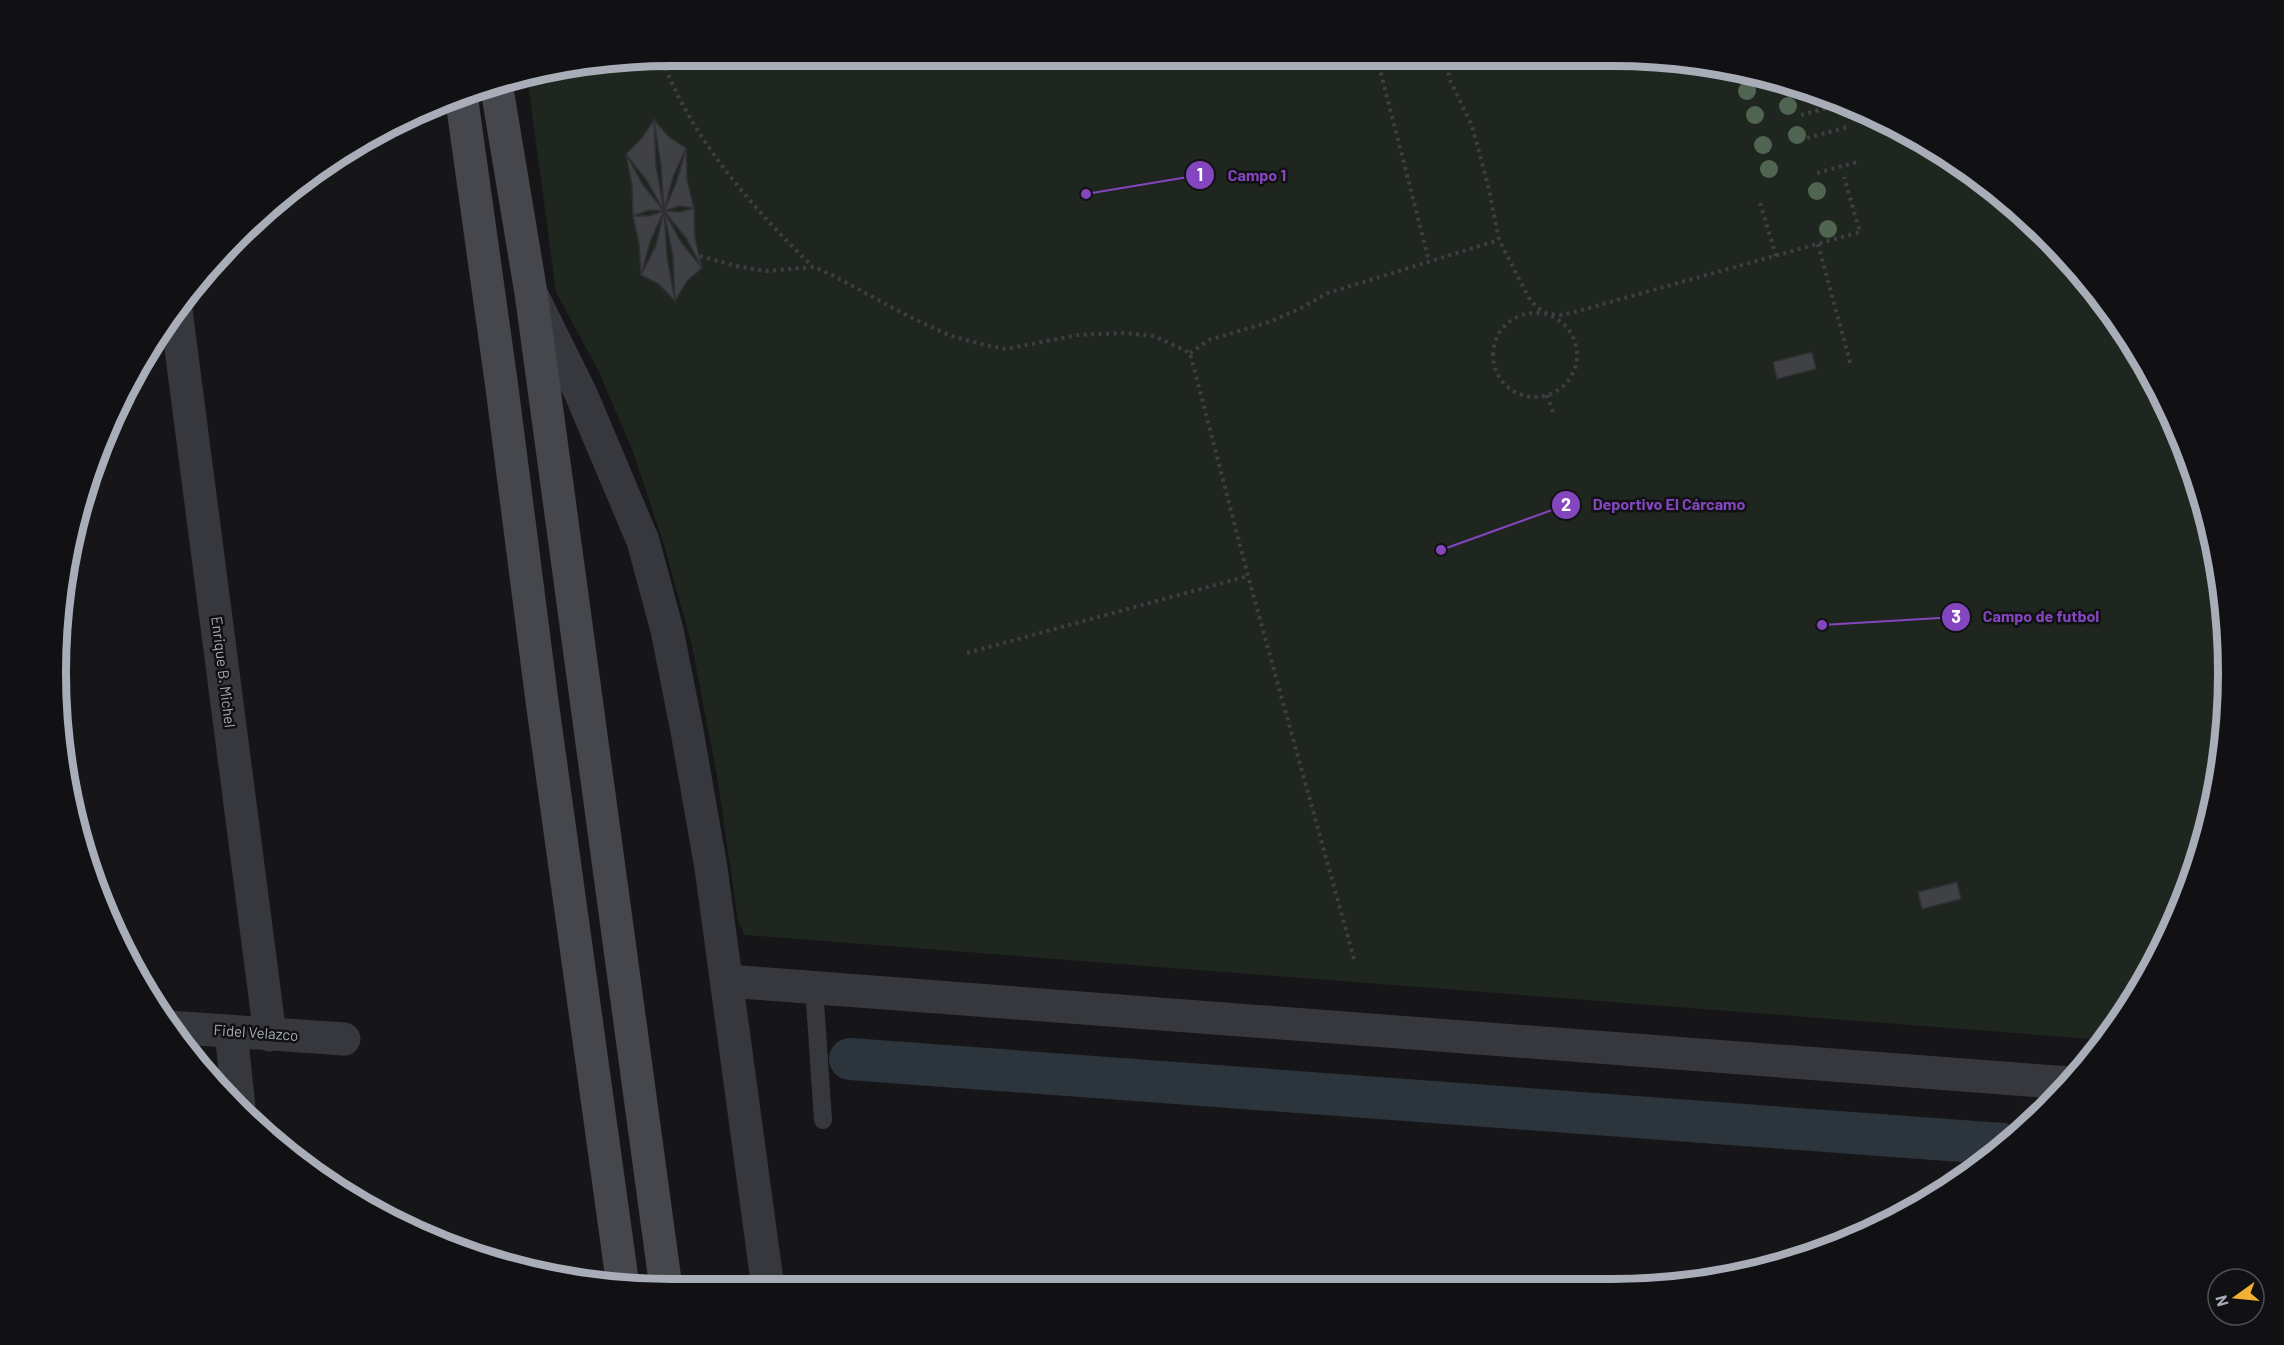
<svg xmlns="http://www.w3.org/2000/svg" width="2284" height="1345" viewBox="0 0 2284 1345" font-family="Barlow,sans-serif">
  <rect width="100%" height="100%" fill="#161618"/>
  <path fill="#1e261f" d="M1652,57L1810,88L1954,159L2048,236L2124,329L2181,436L2217,552L2228,672L2217,793L2182,908L2125,1015L2104,1040L745,935L738,921L717,776L692,646L665,548L633,452L599,372L556,292L527,76L592,61Z"/>
  <g fill="none" stroke-linecap="round" stroke-linejoin="round">
    <path stroke="#2c353c" stroke-width="42" d="M850,1059L2002,1144"/>
  </g>
  <path fill="#404145" stroke="#303034" stroke-width="1.5" d="M654,120L656,166L664,211L647,181L626,154L641,139Z
    M654,120L669,137L686,148L673,177L664,211L661,166Z
    M686,148L687,180L694,208L680,206L664,211L677,181Z
    M626,154L643,185L664,211L649,210L633,216L632,185Z
    M694,208L695,238L702,268L686,238L664,211L680,212Z
    M664,211L650,242L641,275L639,243L633,216H649Z
    M664,211L667,257L675,301L659,284L641,275L656,245Z
    M664,211L681,242L702,268L687,281L675,301L673,256Z
    M1812,352L1816,369L1777,379L1773,362Z
    M1957,882L1961,899L1922,909L1918,892Z"/>
  <g fill="none" stroke-linecap="round" stroke-linejoin="round">
    <path stroke="#3d3f44" stroke-width="4" stroke-dasharray="3 4.5" stroke-linecap="butt" d="M1377,58L1429,261
      M1445,58L1450,80L1472,126L1488,185L1499,240L1530,300L1538,308L1548,314L1560,315L1571,313L1860,232L1844,177
      M663,61C691,138 755,211 813,267
      M1795,93L1810,89
      M1801,115L1841,104
      M1807,138L1847,127
      M1817,173L1857,162
      M1760,203L1776,256
      M1818,244L1851,366
      M700,256L736,266L766,271L814,267L834,276L908,316L951,336L985,345L1006,349L1078,335L1125,333L1154,336L1190,353L1248,576L1354,959
      M1493 355a42 42 0 1 1 84 0a42 42 0 1 1-84 0Z
      M1190,353L1209,340L1269,322L1297,310L1328,293L1499,240
      M1547,395L1554,415
      M967,653L1248,576"/>
    <path stroke="#37383d" stroke-width="18" d="M814,987L823,1120"/>
    <path stroke="#37383d" stroke-width="33" d="M534,299L581,394L643,541L667,630L687,731L711,868L768,1288
      M176,310L270,1035
      M727,981L2069,1083
      M169,1027L344,1039
      M231,1032L239,1108"/>
    <path stroke="#45474d" stroke-width="33" d="M496,83L531,293L666,1288
      M461,94L502,388L542,701L623,1286"/>
  </g>
  <g fill="#506452">
    <circle cx="1747" cy="91" r="9"/>
    <circle cx="1788" cy="106" r="9"/>
    <circle cx="1755" cy="115" r="9"/>
    <circle cx="1797" cy="135" r="9"/>
    <circle cx="1763" cy="145" r="9"/>
    <circle cx="1769" cy="169" r="9"/>
    <circle cx="1817" cy="191" r="9"/>
    <circle cx="1828" cy="229" r="9"/>
  </g>
  <g text-anchor="middle" stroke-width="5" stroke-linejoin="round" paint-order="stroke">
    <g font-size="15" fill="#a8adb8" stroke="#111113">
      <text transform="translate(223 672) rotate(83)" y="5">Enrique B. Michel</text>
      <text transform="translate(256 1033) rotate(4)" y="5">Fidel Velazco</text>
    </g>
  </g>
  <path d="M0 0H2284V1345H0ZM672 66H1612A606 606 0 0 1 2218 672V673A606 606 0 0 1 1612 1279H672A606 606 0 0 1 66 673V672A606 606 0 0 1 672 66Z" fill="#111113" fill-rule="evenodd"/>
  <path fill="none" stroke="#a8adb8" stroke-width="8" d="M672 66H1612A606 606 0 0 1 2218 672V673A606 606 0 0 1 1612 1279H672A606 606 0 0 1 66 673V672A606 606 0 0 1 672 66Z"/>
  <path fill="none" stroke="#8446be" stroke-width="2" d="M1086 194L1200 175M1441 550L1566 505M1822 625L1956 617"/>
  <g fill="#8446be" stroke="#111113" stroke-width="2">
    <circle cx="1086" cy="194" r="6"/>
    <circle cx="1441" cy="550" r="6"/>
    <circle cx="1822" cy="625" r="6"/>
    <circle cx="1200" cy="175" r="15"/>
    <circle cx="1566" cy="505" r="15"/>
    <circle cx="1956" cy="617" r="15"/>
  </g>
  <g font-size="18" text-anchor="middle" font-weight="bold" fill="#fff">
    <text x="1200" y="181">1</text>
    <text x="1566" y="511">2</text>
    <text x="1956" y="623">3</text>
  </g>
  <g font-size="16" text-anchor="middle" font-weight="bold" fill="#8446be" stroke="#111113" stroke-width="5" stroke-linejoin="round" paint-order="stroke">
    <text x="1257" y="181">Campo 1</text>
    <text x="1669" y="510">Deportivo El Cárcamo</text>
    <text x="2041" y="622">Campo de futbol</text>
  </g>
  <g transform="translate(2236 1297) rotate(255)"><circle r="28" fill="#111113" stroke="#4d4f55" stroke-width="1.5"/>
  <path d="M0-4.5L10 22L0 15L-10 22Z" fill="#f2b134"/>
  <text y="-9" font-size="16" font-weight="bold" text-anchor="middle" fill="#a8adb8">N</text>
  </g>
</svg>
